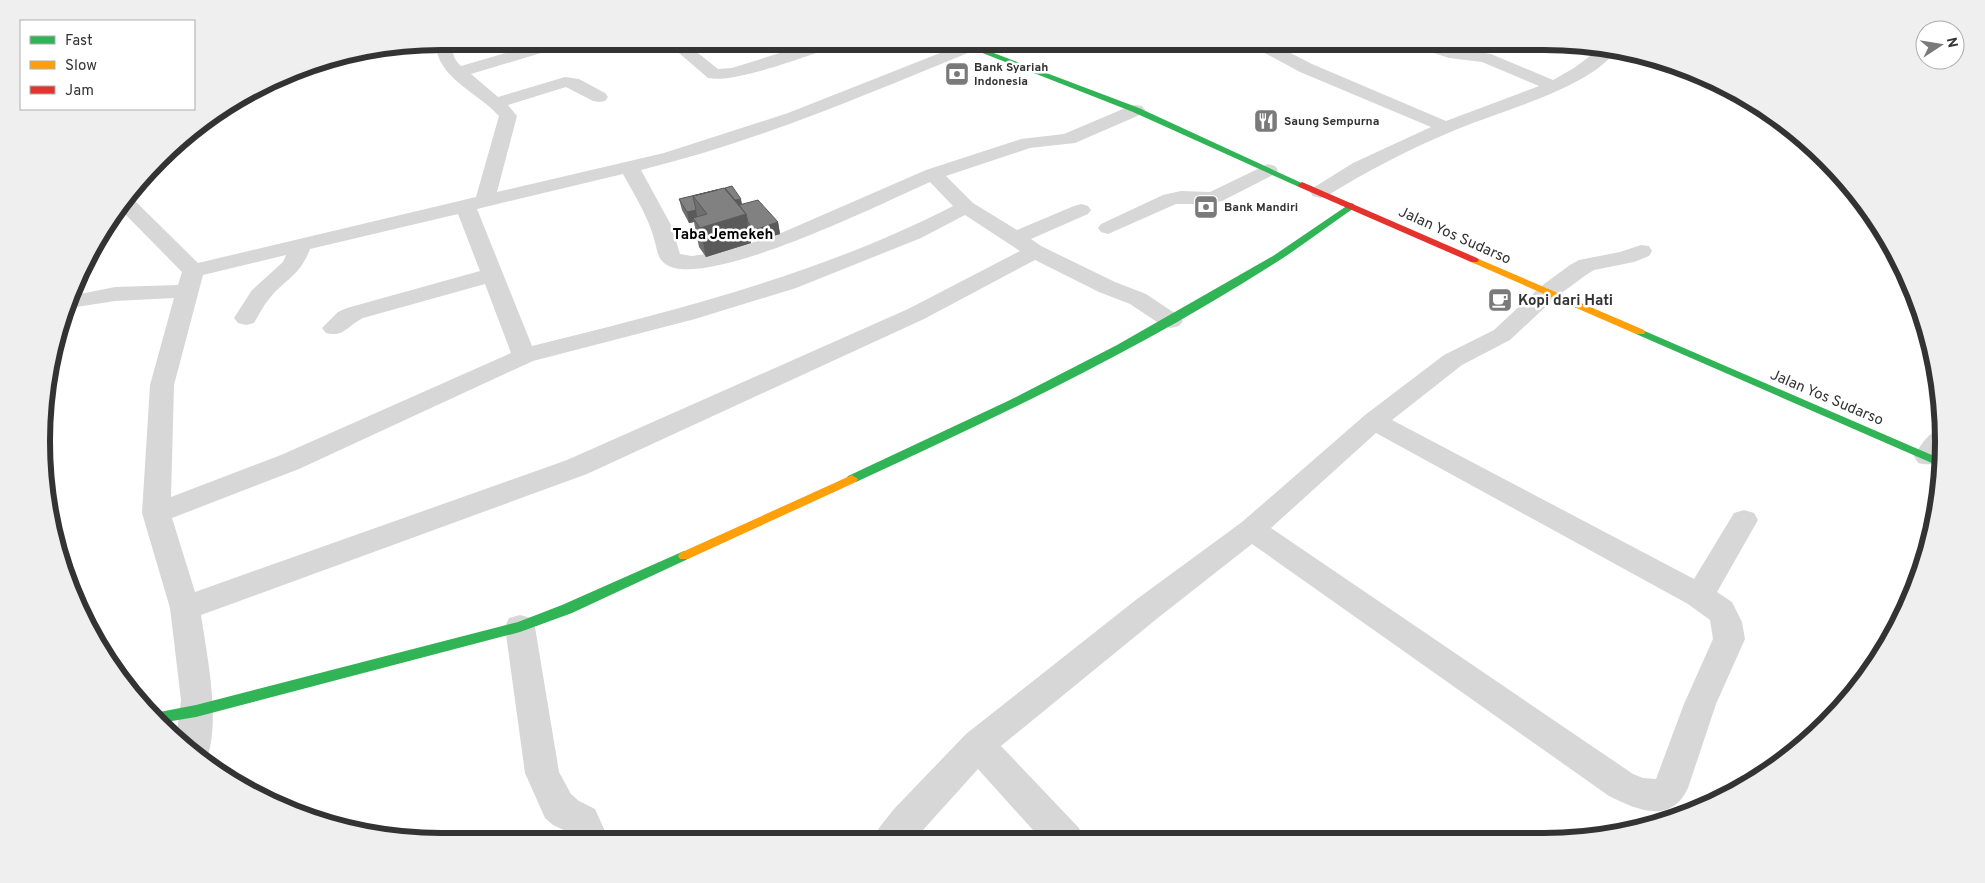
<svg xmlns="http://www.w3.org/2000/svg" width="1985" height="883" viewBox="0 0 1985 883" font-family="Overpass,sans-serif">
  <rect width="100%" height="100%" fill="#fff"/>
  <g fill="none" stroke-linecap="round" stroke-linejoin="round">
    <path fill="#d7d7d7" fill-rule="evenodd" d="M452,41C452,51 453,59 461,66L547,41H573L571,44L471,74L498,97L565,77L579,79L605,93L608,97L605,101L599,102L593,101L566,87L508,105L517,116L497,192L664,153L788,113L963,44H975L977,47L975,50C865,95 756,142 641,170L671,225L680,254L692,256L719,252L772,237L926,170L1021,139L1064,134L1130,106L1136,105L1142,106L1145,110L1142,114L1075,143L1030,148L946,176L973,203L1017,230L1074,206L1081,204L1088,206L1091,210L1088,214L1031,239L1041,246L1115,282L1146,294L1179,316L1183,321L1179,326L1171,328L1163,326L1130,304L1099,292L1035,260L924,319L587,474L201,615C207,656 222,725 205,763L198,759L176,739L181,700L170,608L142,513L150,385L174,298L115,301L70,308L75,295L115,287L178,285L182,272L121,210L131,197L198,263L476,197L499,116C479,93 435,77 436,42ZM623,174C635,196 649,218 655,242C657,250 658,258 664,263C700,294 887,201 930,182L953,206C821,274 676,310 532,346L477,209ZM458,214L480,271L347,308L338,312L322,328L326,333C344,338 348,325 363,318L485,284L511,353L281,455L171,497L174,385L203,275L286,255L283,262L252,290L234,318L238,323L246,325L254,323C259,315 263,306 269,299C285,279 300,276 310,249ZM965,215L1020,251L908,309L567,460L195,592L172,518L299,469L533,361L695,319L796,288L921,238Z
      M665,41H683L718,69L732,68L818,41H844L842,44C812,54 735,84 708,78Z
      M1246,41H1267L1312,64L1446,121L1539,86L1482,62L1449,58L1407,44L1405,41H1430L1451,48L1491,54L1553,80L1574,68L1598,50L1614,53C1585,90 1496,112 1453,131C1409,149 1367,171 1327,196L1320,198L1313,196L1310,192L1313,188L1353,163L1431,127L1300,72L1248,44Z
      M1268,164L1275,166L1278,170L1275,174L1222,201L1209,204H1176L1108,234L1101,232L1098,228L1101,224L1163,195L1181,191L1210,192Z
      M1641,245L1649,246L1652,251L1649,256L1634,262L1594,270L1586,275L1556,297L1510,340L1462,365L1392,420L1694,579L1734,513L1744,510L1754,513L1758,520L1717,592L1732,602L1742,622L1745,639L1716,704L1688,788C1671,825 1637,810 1609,796L1252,544L1159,617L1001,746L1079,828L1084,840H1042L978,769L914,840H874L879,828L894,809L966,734L1137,599L1242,522L1365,415L1444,355L1494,330L1540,287L1570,265L1579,260L1620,252ZM1376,433L1688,604L1710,620L1713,639L1684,704L1656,779L1643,778L1633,774L1271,528Z
      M1942,428C1944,448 1945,470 1918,463L1914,456C1921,444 1929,432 1942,428Z
      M520,615L531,618L535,627L559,772L571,794L579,801L595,809L604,829L606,841H570L568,832L553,825L545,818L525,773L505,627L509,618Z"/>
    <path fill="#30b455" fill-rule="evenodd" d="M952,41H962L1139,108L1306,185L1305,187H1299L1133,112Z
      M1351,203L1354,204V208C1332,223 1311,239 1289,254C1153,343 1004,414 856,482H848L846,479L848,476L1010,400L1117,345L1273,256Z
      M1640,329L1941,459V467L1636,334L1635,332L1636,330Z
      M684,551L688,553L690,556L688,559L572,613L520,632L196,717L160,723L149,714L196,705L518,622L562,605Z"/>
    <path fill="#ff9f0a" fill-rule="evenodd" d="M1474,257L1644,330L1645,332L1644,334H1636L1471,262L1469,260Z
      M852,475L858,479L856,482L688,559H680L678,556L680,553Z"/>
    <path fill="#e5322d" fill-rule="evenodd" d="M1302,182L1477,258L1479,260L1477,262H1471L1299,187L1298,185Z"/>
  </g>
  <path fill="#6f6f6f" d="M732,186L742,204L778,222L780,234L756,241L750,234L751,243L706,257L699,247L694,222L689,223L682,210L679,199Z"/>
  <path fill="#5a5a5a" d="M741,199L743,210L707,214L702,208Z
    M696,210L698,221L693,218L694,222L689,223L687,212Z
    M746,214L751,243L706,257L700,228Z
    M778,222L780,234L756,241L754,230Z"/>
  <path fill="#818181" stroke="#5a5a5a" d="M732,186L741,199L735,200L725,188Z
    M724,188L746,214L700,228L693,218L707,214L693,196Z
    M717,190L693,196L696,210L687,212L679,199Z
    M758,200L778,222L754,230L748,222L746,214L739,205Z"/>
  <defs>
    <symbol id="bank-square" viewBox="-11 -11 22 22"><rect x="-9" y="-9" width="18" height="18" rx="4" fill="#7a7a7a" stroke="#fff"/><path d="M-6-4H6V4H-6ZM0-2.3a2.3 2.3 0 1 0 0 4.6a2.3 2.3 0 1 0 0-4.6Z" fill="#fff"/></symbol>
    <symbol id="restaurant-square" viewBox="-11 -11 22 22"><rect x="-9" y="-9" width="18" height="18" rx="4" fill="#7a7a7a" stroke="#fff"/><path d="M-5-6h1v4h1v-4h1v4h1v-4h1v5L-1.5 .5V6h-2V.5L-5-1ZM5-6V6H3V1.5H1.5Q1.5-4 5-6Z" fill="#fff"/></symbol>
    <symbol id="cafe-square" viewBox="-11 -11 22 22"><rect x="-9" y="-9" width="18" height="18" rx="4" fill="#7a7a7a" stroke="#fff"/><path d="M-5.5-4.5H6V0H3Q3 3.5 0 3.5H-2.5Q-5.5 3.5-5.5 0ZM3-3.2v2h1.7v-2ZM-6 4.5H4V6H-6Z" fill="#fff"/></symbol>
  </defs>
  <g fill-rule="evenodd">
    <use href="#bank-square" x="943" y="60" width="28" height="28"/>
    <use href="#restaurant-square" x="1252" y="107" width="28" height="28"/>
    <use href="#bank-square" x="1192" y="193" width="28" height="28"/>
    <use href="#cafe-square" x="1486" y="286" width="28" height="28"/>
  </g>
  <g text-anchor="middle" stroke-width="5" stroke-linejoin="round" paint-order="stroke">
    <g font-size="12" font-weight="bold" fill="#333" stroke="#fff" text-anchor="start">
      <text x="974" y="71">Bank Syariah<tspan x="974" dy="14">Indonesia</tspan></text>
      <text x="1284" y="125">Saung Sempurna</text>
      <text x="1224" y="211">Bank Mandiri</text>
    </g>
    <g font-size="15" font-weight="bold" fill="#000" stroke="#fff">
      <text x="723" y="239">Taba Jemekeh</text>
    </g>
    <g font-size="15" fill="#333" stroke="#fff">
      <text transform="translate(1455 235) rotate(24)" y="5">Jalan Yos Sudarso</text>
      <text transform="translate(1827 397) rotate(23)" y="5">Jalan Yos Sudarso</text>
    </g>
    <g font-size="15" font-weight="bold" fill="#333" stroke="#fff" text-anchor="start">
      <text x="1518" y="305">Kopi dari Hati</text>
    </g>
  </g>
  <path d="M0 0H1985V883H0ZM441 50H1544A391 391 0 0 1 1935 441V442A391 391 0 0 1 1544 833H441A391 391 0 0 1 50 442V441A391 391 0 0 1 441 50Z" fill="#efefef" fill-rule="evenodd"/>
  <path fill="none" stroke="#333" stroke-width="6" d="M441 50H1544A391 391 0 0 1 1935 441V442A391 391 0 0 1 1544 833H441A391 391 0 0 1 50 442V441A391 391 0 0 1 441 50Z"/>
  <rect x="20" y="20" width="175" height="90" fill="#ffffff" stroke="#adadad"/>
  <rect x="30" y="36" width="25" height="8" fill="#30b455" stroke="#adadad"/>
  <text x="65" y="45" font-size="15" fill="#333333">Fast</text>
  <rect x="30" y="61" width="25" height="8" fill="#ff9f0a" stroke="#adadad"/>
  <text x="65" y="70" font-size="15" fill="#333333">Slow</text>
  <rect x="30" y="86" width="25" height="8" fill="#e5322d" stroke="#adadad"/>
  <text x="65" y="95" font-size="15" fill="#333333">Jam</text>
  <g transform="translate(1940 45) rotate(78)"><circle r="24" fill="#ffffff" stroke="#adadad"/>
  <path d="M0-4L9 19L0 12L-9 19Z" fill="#7a7a7a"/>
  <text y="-8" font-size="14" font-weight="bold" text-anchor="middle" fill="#333333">N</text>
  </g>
</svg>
